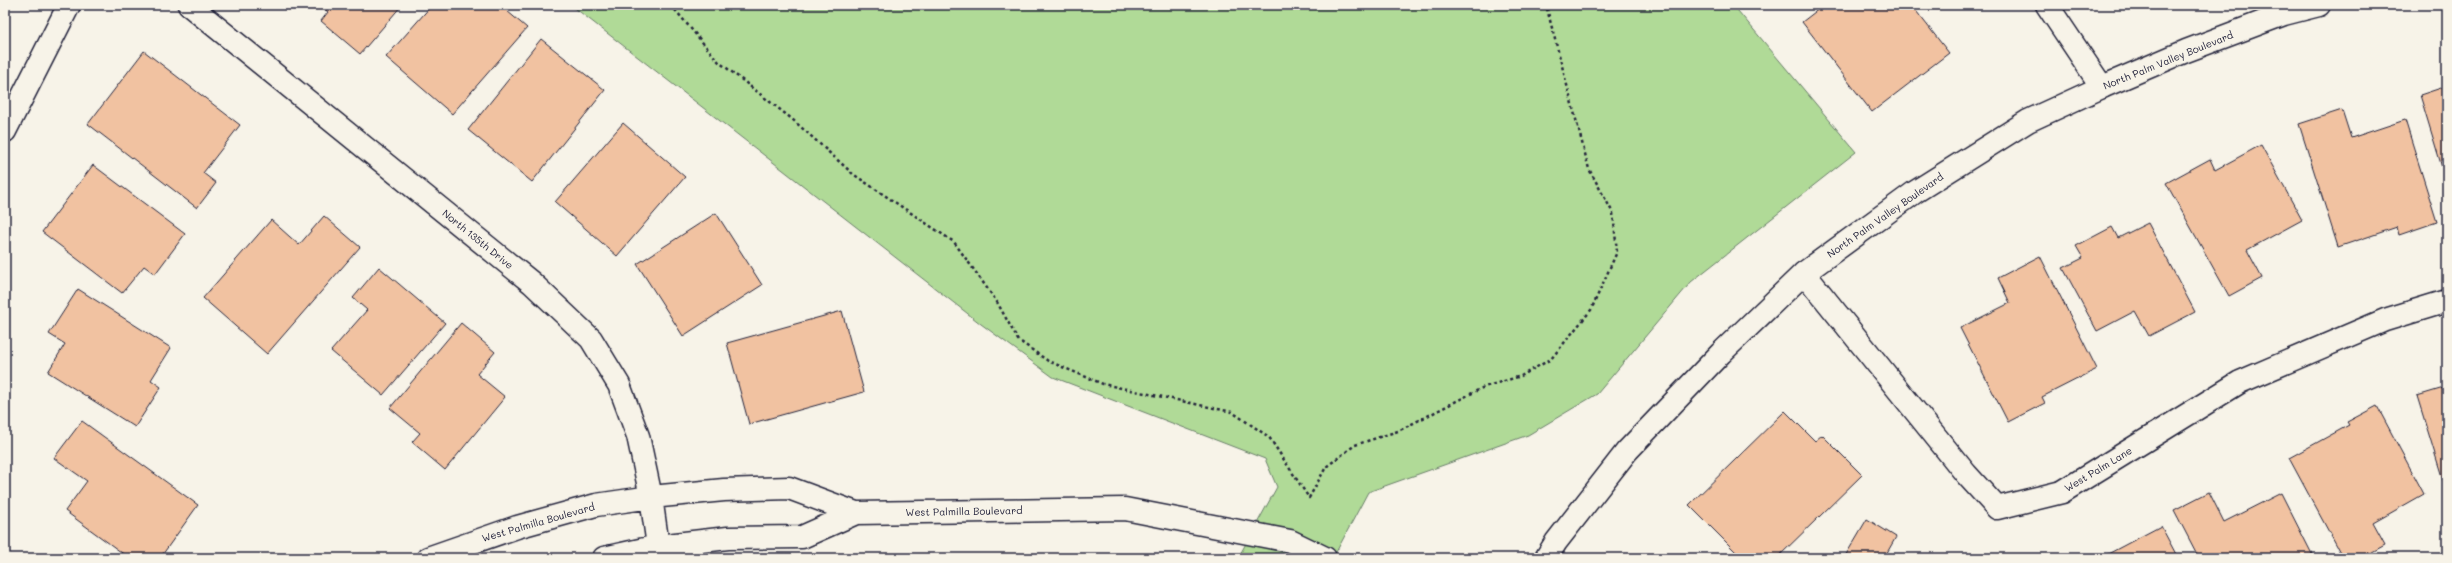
<svg xmlns="http://www.w3.org/2000/svg" width="2452" height="563" viewBox="0 0 2452 563" font-family="Mali,sans-serif">
  <rect width="100%" height="100%" fill="#f7f3e8"/>
  <filter id="ink" filterUnits="userSpaceOnUse"><feTurbulence type="fractalNoise" baseFrequency=".025" numOctaves="2"/><feDisplacementMap in="SourceGraphic" scale="8" xChannelSelector="R" yChannelSelector="G"/><feConvolveMatrix kernelMatrix="1 2 1 2 8 2 1 2 1" color-interpolation-filters="sRGB"/></filter>
  <g filter="url(#ink)">
    <path fill="#b0da97" stroke="#697e69" d="M571,5H1733L1856,152L1691,282L1597,394L1528,435L1368,492L1333,558H1238L1277,487L1265,459L1053,377L981,324Z"/>
    <path fill="#f1c2a1" stroke="#22223b" d="M320,5H402L360,54L321,21L328,12Z
      M432,5H500L527,28L452,114L386,57Z
      M1824,5H1915L1913,7L1949,53L1872,112L1802,22Z
      M541,39L605,90L532,182L468,130Z
      M144,51L240,125L203,173L216,183L197,208L88,124Z
      M2447,86V184L2420,95Z
      M2342,110L2351,138L2405,120L2437,222L2399,235L2397,227L2338,247L2299,124Z
      M623,123L685,177L617,256L555,202Z
      M2261,145L2302,220L2247,250L2262,278L2229,296L2166,183L2210,159L2215,170Z
      M93,165L185,234L155,274L144,266L122,293L42,232Z
      M716,213L762,285L683,336L637,264Z
      M324,216L360,247L267,354L203,298L271,220L299,245Z
      M2148,223L2195,312L2149,336L2135,311L2097,331L2063,268L2083,258L2076,246L2112,227L2118,238Z
      M2040,256L2097,369L2042,397L2045,403L2008,422L1960,328L2010,303L1998,278Z
      M379,267L445,323L383,395L331,351L367,310L353,298Z
      M78,289L171,348L151,380L161,387L135,427L48,372L65,344L49,334Z
      M842,311L864,392L749,424L727,343Z
      M461,323L495,352L477,374L505,397L445,470L412,442L420,433L390,408Z
      M2447,387V493L2417,396Z
      M2377,406L2424,494L2373,523L2385,545L2361,558H2343L2289,458L2349,425L2347,422Z
      M1785,411L1815,441L1822,435L1862,475L1777,558H1742L1689,505Z
      M82,421L198,505L160,558H129L65,511L87,481L54,458Z
      M2209,492L2224,522L2281,493L2314,558H2199L2174,510Z
      M1867,519L1896,537L1884,558H1844Z
      M2161,526L2178,558H2107L2106,555Z"/>
    <g fill="none" stroke-linecap="round" stroke-linejoin="round">
      <defs>
        <path id="minor" d="M189,5L532,283L591,339L619,385L638,436L651,497L658,546
          M2047,5L2102,87
          M5,131L69,5
          M1804,273L1966,474L1997,508L2062,492L2240,382L2385,320L2447,301
          M428,558L517,527L596,505L651,497L724,490L789,488L856,513
          M604,558L658,546L728,538L802,537L856,513L1125,509L1290,541L1325,558"/>
        <path id="tertiary" d="M1546,558L1556,542L1627,451L1721,353L1804,273L1915,192L2028,121L2102,87L2186,51L2284,14L2319,5"/>
      </defs>
      <use href="#minor" stroke="#22223b" stroke-width="25"/>
      <use href="#tertiary" stroke="#22223b" stroke-width="25"/>
      <path stroke="#22223b" stroke-width="2.5" stroke-dasharray="3 3" stroke-linecap="butt" d="M671,5L719,62L792,119L853,174L954,242L997,302L1018,340L1048,361L1103,384L1232,412L1269,437L1309,498L1326,467L1355,445L1398,431L1484,387L1521,376L1551,359L1591,310L1617,252L1613,213L1589,169L1546,5"/>
      <use href="#minor" stroke="#f7f3e8" stroke-width="22"/>
      <use href="#tertiary" stroke="#f7f3e8" stroke-width="22"/>
    </g>
  </g>
  <g text-anchor="middle" stroke-width="3.5" stroke-linejoin="round" paint-order="stroke">
    <g font-size="10" fill="#22223b" stroke="#f7f3e8">
      <text transform="translate(2168 60) rotate(-22)" y="4">North Palm Valley Boulevard</text>
      <text transform="translate(1885 215) rotate(-35)" y="4">North Palm Valley Boulevard</text>
      <text transform="translate(478 239) rotate(39)" y="4">North 135th Drive</text>
      <text transform="translate(2098 469) rotate(-31)" y="4">West Palm Lane</text>
      <text transform="translate(964 511) rotate(-1)" y="4">West Palmilla Boulevard</text>
      <text transform="translate(538 522) rotate(-16)" y="4">West Palmilla Boulevard</text>
    </g>
  </g>
  <rect width="2452" height="563" fill="none" stroke="#f7f3e8" stroke-width="20"/>
  <rect x="10" y="10" width="2432" height="543" fill="none" stroke="#22223b" stroke-width="1.5" filter="url(#ink)"/>
</svg>
